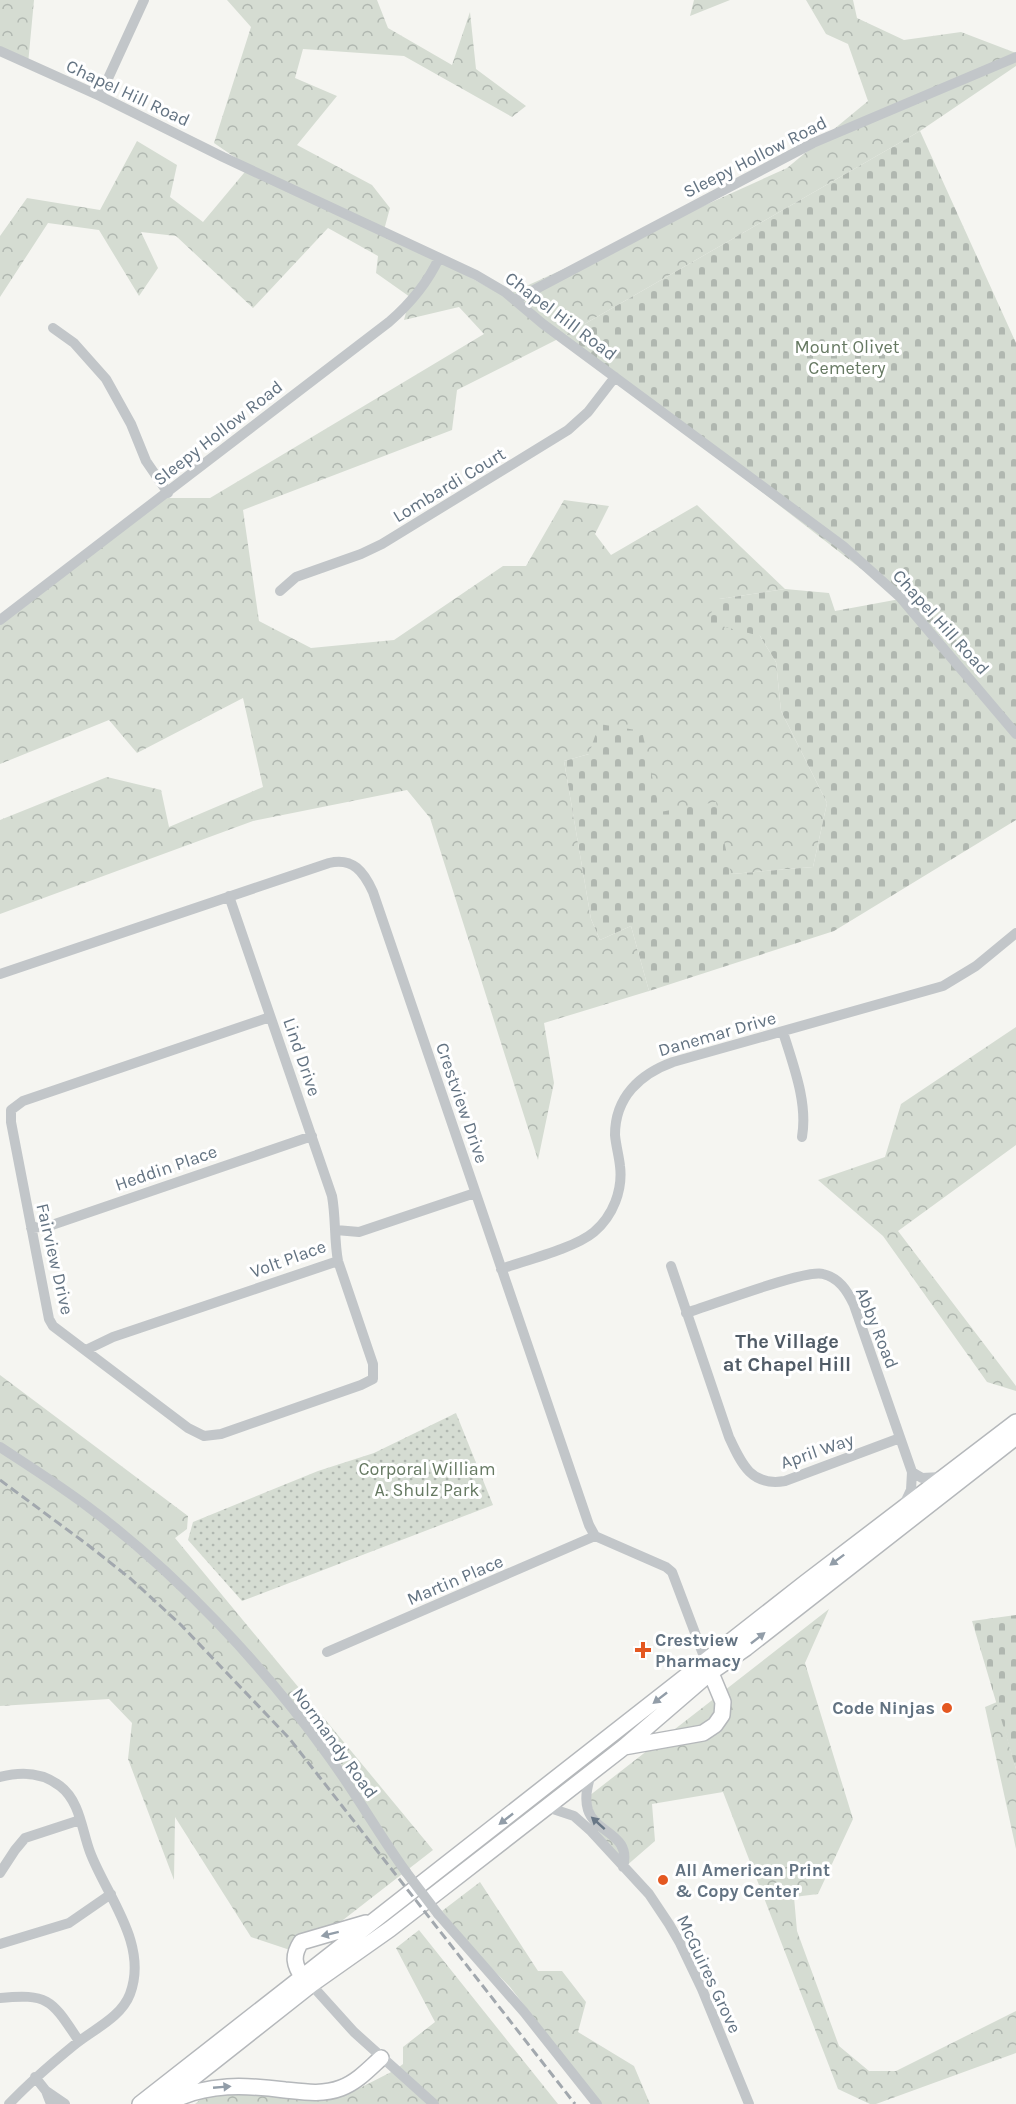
<svg xmlns="http://www.w3.org/2000/svg" width="1016" height="2104" viewBox="0 0 1016 2104" font-family="Karla,sans-serif">
  <defs>
    <pattern id="forest-crowns" width="20" height="18" patternUnits="userSpaceOnUse" patternTransform="scale(1.5)"><rect width="20" height="18" fill="#d5dcd2"/><path d="M2 6a3 3 0 1 1 6 0M12 15a3 3 0 1 1 6 0" fill="none" stroke="#b0b7b0"/></pattern>
    <pattern id="cemetery-stones" width="16" height="16" patternUnits="userSpaceOnUse" patternTransform="scale(1.5)"><rect width="16" height="16" fill="#d5dcd2"/><path d="M2 7V4a2 2 0 0 1 4 0v3zM10 15v-3a2 2 0 0 1 4 0v3z" fill="#b0b7b0"/></pattern>
    <pattern id="park-dots" width="8" height="8" patternUnits="userSpaceOnUse" patternTransform="scale(1.5)"><rect width="8" height="8" fill="#d5dcd2"/><path d="M2 2h.1M6 6h.1" fill="none" stroke="#b0b7b0" stroke-width="1.8" stroke-linecap="round"/></pattern>
  </defs>
  <rect width="100%" height="100%" fill="#f5f5f1"/>
  <path fill="url(#forest-crowns)" d="M0,0H34L28,64L0,51Z
    M227,0H377L388,28L452,65L470,12L476,69L526,106L512,117L404,56L303,49L295,78L337,96L297,145L372,185L390,208L384,230L504,296L787,168L868,101L848,44L826,34L806,0H853L857,18L904,40L961,32L1016,53V66L920,131L562,337L457,390L452,430L243,510L259,621L311,648L394,640L503,566H526L564,500L609,506L595,534L611,555L697,505L785,589L719,599L760,636L776,662L781,711L827,803L813,867L731,874L589,754L564,761L591,919L600,940L631,926L649,991L544,1023L554,1083L538,1160L430,818L407,790L253,821L0,914V820L107,777L161,790L169,827L263,787L243,698L137,753L109,720L0,764V623L161,498H210L484,334L459,307L404,320L410,297L376,273L378,256L328,228L253,308L176,236L141,232L158,268L139,296L99,230L48,223L0,297V236L27,198L100,210L137,141L177,165L170,197L203,222L249,167L214,143L251,27Z
    M694,0H730L690,16Z
    M1016,1027V1145L898,1231L1016,1386V1391L987,1382L883,1236L818,1180L885,1157L901,1104Z
    M0,1375L188,1516L187,1529L175,1538L433,1850L307,1948L290,1950L251,1937L175,1817L174,1880L128,1759L132,1723L109,1699L0,1706Z
    M829,1609L805,1663L853,1819L818,1894L794,1897L797,1931L839,2046L869,2071H896L1016,2011V2053L876,2104H870L838,2089L723,1792L652,1804L655,1841L625,1867L593,1826L589,1796Z
    M997,1702L1016,1769V1849L985,1707Z
    M480,1882L538,1971H562L586,2002L578,2032L634,2066L650,2104H601L510,1987L467,1943L442,1911Z
    M419,1930L558,2104H195L204,2096L358,2089L395,2070L403,2064V2047L435,2022L396,1948Z"/>
  <path fill="url(#cemetery-stones)" d="M920,131L1016,343V820L834,931L649,991L631,926L600,940L591,919L564,761L589,754L599,724L642,731L660,812L716,802L731,874L813,867L827,803L781,711L776,662L760,636L706,622L719,599L785,589L829,593L835,611L900,599L562,337Z
    M1016,1615V1769L972,1621Z"/>
  <path fill="url(#park-dots)" d="M456,1413L493,1505L242,1601L188,1540L193,1522L318,1471L374,1453Z"/>
  <g fill="none" stroke-linecap="round" stroke-linejoin="round">
    <defs>
      <path id="highway" d="M624,1747L703,1733L715,1725L722,1715L723,1702L708,1666
        M303,1978C294,1965 292,1956 301,1942L366,1923
        M172,2101C208,2083 246,2085 285,2090C304,2092 323,2095 341,2088C357,2082 369,2069 381,2058
        M140,2104L805,1583L1016,1422
        M160,2104L312,1984L390,1929L439,1891L624,1747L711,1672L746,1648L1016,1437"/>
    </defs>
    <use href="#highway" stroke="#b5b8bb" stroke-width="18"/>
    <path stroke="#c2c6c9" stroke-width="10" d="M0,51L100,96L223,157L476,275L505,292L543,324L843,546L900,597L1016,734
      M100,96L144,0
      M515,300L813,143L1016,57
      M53,328L74,343L106,379L131,424L146,461L168,493
      M280,591L296,577L361,554L382,544L568,430L588,412L615,377
      M0,620L389,322C411,303 427,284 439,258
      M229,896L332,1196C336,1218 334,1240 338,1261L373,1364V1379L361,1385L221,1434L204,1436L188,1428L53,1326L49,1319L11,1122V1110L23,1101L270,1017
      M0,974L329,863C353,857 364,872 373,892L589,1525L595,1536L666,1567L672,1572L706,1662
      M783,1032C793,1065 808,1102 802,1137
      M31,1228L49,1226L312,1136
      M336,1230L359,1232L475,1193
      M671,1266L729,1437C741,1463 751,1487 785,1481L900,1438
      M501,1269C527,1260 575,1248 594,1232C613,1216 623,1190 620,1166C619,1156 616,1146 615,1135C615,1097 640,1074 673,1062L943,986L976,966L1016,933
      M686,1313C710,1306 805,1269 823,1274C839,1278 847,1290 854,1305L912,1472L911,1490L903,1507
      M86,1350L113,1337L338,1261
      M0,1447C29,1466 59,1485 87,1506C176,1572 263,1665 327,1754C355,1792 378,1833 406,1872
      M912,1472L922,1478L942,1477
      M327,1652L595,1536
      M591,1773C588,1785 584,1797 588,1810C596,1834 632,1834 623,1867
      M0,1777C22,1771 42,1772 60,1786C80,1801 82,1831 90,1852C106,1895 149,1944 130,1994C121,2018 92,2030 73,2046C51,2064 29,2083 9,2104
      M547,1807L574,1816L591,1831L649,1894L669,1924L680,1943L702,1989L749,2104
      M0,1873L15,1850L25,1838L80,1820
      M438,1914L524,2012L597,2104
      M0,1944L69,1923L111,1894
      M308,1981L354,2032L434,2104
      M0,1998C50,1993 52,2001 79,2041
      M35,2077L46,2091L51,2104
      M46,2091L65,2104"/>
    <use href="#highway" stroke="#fff" stroke-width="15"/>
    <path stroke="#a2a8ae" stroke-width="3" stroke-dasharray="9 4.5" stroke-linecap="butt" d="M0,1480L88,1545L131,1579L181,1625L289,1738L575,2104"/>
    <path stroke="#c2c6c9" stroke-width="10" d="M406,1872L438,1914"/>
  </g>
  <defs><path id="oneway-solid" d="M-6-.8H1V-3.2L6.5 0L1 3.2V.8H-6Z" transform="scale(1.5)"/></defs>
  <g fill="#929da8">
    <use href="#oneway-solid" transform="translate(837 1560) rotate(143)"/>
    <use href="#oneway-solid" transform="translate(758 1638) rotate(-38)"/>
    <use href="#oneway-solid" transform="translate(660 1698) rotate(142)"/>
    <use href="#oneway-solid" transform="translate(506 1819) rotate(142)"/>
    <use href="#oneway-solid" transform="translate(330 1934) rotate(166)"/>
    <use href="#oneway-solid" transform="translate(222 2087) rotate(-5)"/>
  </g>
  <use fill="#687786" href="#oneway-solid" transform="translate(598 1823) rotate(-138)"/>
  <g fill="#e45821" stroke="#fff" stroke-width="2">
    <path d="M640 1641h6v6h6v6h-6v6h-6v-6h-6v-6h6z"/>
    <circle cx="947" cy="1708" r="6"/>
    <circle cx="663" cy="1880" r="6"/>
  </g>
  <g text-anchor="middle" stroke-width="6" stroke-linejoin="round" paint-order="stroke">
    <g font-size="18" fill="#637382" stroke="#fff">
      <text transform="translate(128 93) rotate(25)" y="6">Chapel Hill Road</text>
      <text transform="translate(755 157) rotate(-27)" y="6">Sleepy Hollow Road</text>
      <text transform="translate(561 316) rotate(37)" y="6">Chapel Hill Road</text>
      <text transform="translate(218 433) rotate(-38)" y="6">Sleepy Hollow Road</text>
      <text transform="translate(449 485) rotate(-31)" y="6">Lombardi Court</text>
      <text transform="translate(941 622) rotate(48)" y="6">Chapel Hill Road</text>
      <text transform="translate(717 1034) rotate(-16)" y="6">Danemar Drive</text>
      <text transform="translate(302 1057) rotate(71)" y="6">Lind Drive</text>
      <text transform="translate(462 1103) rotate(71)" y="6">Crestview Drive</text>
      <text transform="translate(166 1168) rotate(-19)" y="6">Heddin Place</text>
      <text transform="translate(55 1259) rotate(77)" y="6">Fairview Drive</text>
      <text transform="translate(288 1259) rotate(-20)" y="6">Volt Place</text>
      <text transform="translate(877 1328) rotate(68)" y="6">Abby Road</text>
      <text transform="translate(817 1451) rotate(-19)" y="6">April Way</text>
      <text transform="translate(455 1580) rotate(-23)" y="6">Martin Place</text>
      <text transform="translate(335 1743) rotate(54)" y="6">Normandy Road</text>
      <text transform="translate(709 1974) rotate(65)" y="6">McGuires Grove</text>
    </g>
    <g font-size="18" fill="#667962" stroke="#fff">
      <text x="847" y="353">Mount Olivet<tspan x="847" dy="21">Cemetery</tspan></text>
      <text x="427" y="1475">Corporal William<tspan x="427" dy="21">A. Shulz Park</tspan></text>
    </g>
    <g font-size="18" font-weight="bold" fill="#637382" stroke="#fff" text-anchor="start">
      <text x="655" y="1646">Crestview<tspan x="655" dy="21">Pharmacy</tspan></text>
      <text x="935" y="1714" text-anchor="end">Code Ninjas</text>
      <text x="675" y="1876">All American Print<tspan x="675" dy="21">&amp; Copy Center</tspan></text>
    </g>
    <g font-size="20" font-weight="bold" fill="#515c67" stroke="#fff">
      <text x="787" y="1348">The Village<tspan x="787" dy="23">at Chapel Hill</tspan></text>
    </g>
  </g>
</svg>
